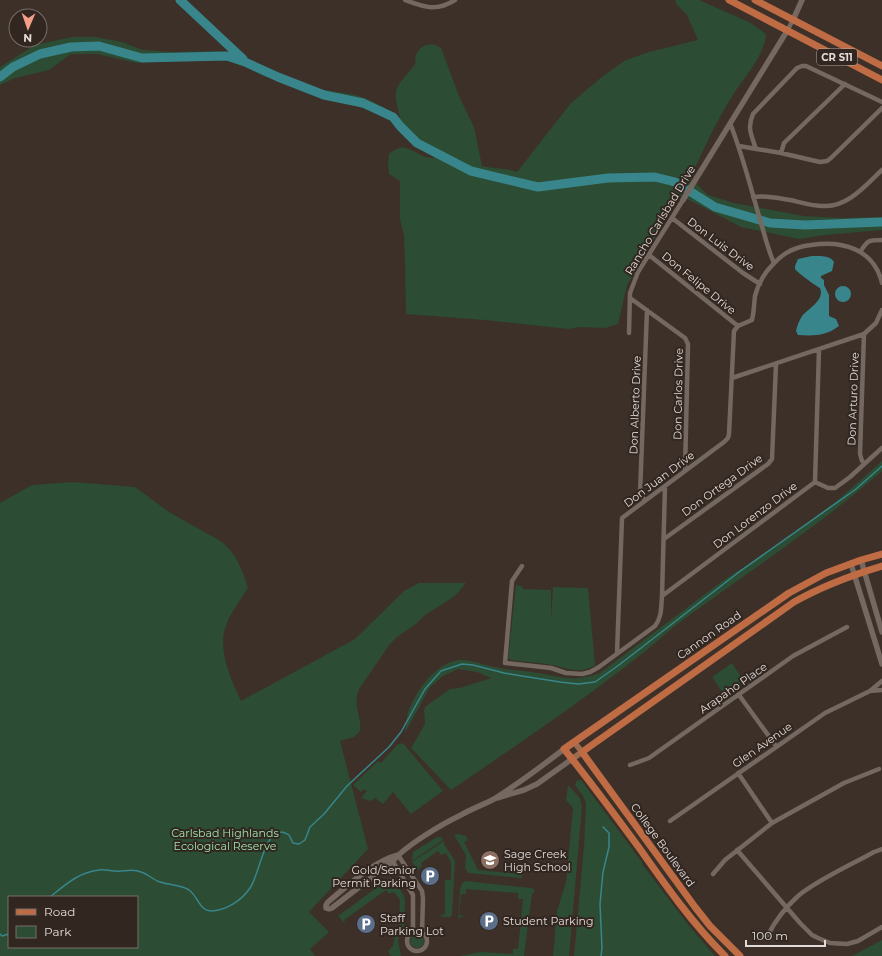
<svg xmlns="http://www.w3.org/2000/svg" width="882" height="956" viewBox="0 0 882 956" font-family="Montserrat,sans-serif">
  <rect width="100%" height="100%" fill="#3c3029"/>
  <path fill="#2c4c33" fill-rule="evenodd" d="M675,0H699L751,23L766,34C765,56 742,80 731,98C715,124 703,151 690,178L708,195L734,203L804,216L841,218L882,217V230L825,235L799,239L741,227L697,204L680,196L627,285L618,324L605,328L580,327L568,329L485,320L406,314L405,261L404,235L400,219V181L389,174L388,165L389,154C403,144 405,147 419,154C423,157 430,158 435,158L413,145L401,134L390,120L383,115L344,102L322,98L286,83L263,76L244,66L220,58L183,61H154L137,63L97,54H71L49,70L15,78L0,85V67L35,45L72,37H96L122,42L143,50L173,52L219,51L229,52L271,69L293,80L319,89L356,95L367,99L385,108L400,120C399,111 395,101 396,92C398,81 409,74 415,64C416,61 415,58 416,55C421,44 432,41 441,48L459,96L474,127L482,166C493,169 508,168 517,172L571,103L603,76L626,60L649,52L698,40L687,15L677,5Z
    M882,461V471C819,526 751,570 683,620C669,630 657,642 643,653C582,701 516,746 451,790L411,748L425,724L424,711L425,707L450,689L460,688L491,678L477,672L458,669L443,676L430,687L405,733C406,727 406,719 408,712C416,691 435,663 459,660C469,659 485,665 495,667C507,670 520,670 532,672C559,676 572,683 600,673L721,582L776,546L838,500Z
    M73,482L135,487L169,512L222,542C236,553 243,571 248,588C242,598 229,615 226,626C217,649 231,679 241,701L355,639L404,591L419,583H466L455,596L425,615L416,624L397,637L390,644L359,689C352,705 362,716 360,731L354,737L340,741L368,849L309,912L329,932L310,949L315,956H0V503L32,485ZM9,897H137V947H9Z
    M516,585L522,586L523,589L551,590V619L553,587L588,588L595,665C580,675 567,668 552,665C539,662 524,662 511,660L508,658Z
    M732,663L745,683L735,692L725,696L712,677Z
    M403,743L443,791L411,814L393,792L383,804L375,798L371,801L361,798L367,791L364,789L361,792L353,785L378,761L381,763L397,745Z
    M581,780L642,862V864L690,927L715,956H574L584,846L586,803L583,796L575,785L576,781Z
    M568,785L580,798L582,807L569,956H553L557,911L566,882L573,808L566,800Z
    M458,834L466,836L468,840L464,842L478,870L519,874L520,869H522V878L468,873L465,868L466,855L454,835Z
    M437,837H441L443,840L412,861L413,852Z
    M444,841V844L455,861L452,915L450,917H442L441,915L445,914V880H451V862L446,853L441,855L438,851L421,863L422,866L418,870L412,862Z
    M391,877L403,894L405,899L404,927L401,932L398,940L401,956H391L388,951L394,945L393,944L399,923L400,900L394,892L389,894L386,890L344,920L346,925L338,916Z
    M466,881L531,888L534,889V893H532L524,956H460L480,952L513,954V949H518L523,899H518V893L466,889V894H461L459,915L464,916L463,917L458,918L460,889L462,883Z
    M410 941a7 7 0 1 1 14 0a7 7 0 1 1-14 0Z
    M882,940V956H852Z"/>
  <path fill="#38868c" d="M812,256C820,256 830,255 834,262L832,271L821,276V278L824,280V285L829,295V316L836,319L839,326C826,336 814,336 798,335L796,331C797,326 799,321 802,316C809,308 825,300 820,288C816,286 798,273 795,269V266L798,259Z
    M835 294a8 8 0 1 1 16 0a8 8 0 1 1-16 0Z"/>
  <g fill="none" stroke-linecap="round" stroke-linejoin="round">
    <path stroke="#38868c" stroke-width="1.5" d="M50,897C65,885 79,872 99,870C104,869 109,871 114,871C124,872 132,868 141,872C148,874 153,880 160,882C169,885 181,885 189,890C198,896 199,911 212,911C227,910 242,900 250,888C259,876 264,832 281,832C284,832 287,834 289,835L293,843L299,844L305,840L310,827L324,814L347,786L389,747L401,732L425,689L441,671L462,664L473,665L504,673L560,682L578,684L595,682L619,665L739,572L856,489L882,466
      M0,934L2,936L9,934
      M601,956L602,948L600,904L603,872L609,847V833L603,827"/>
    <path stroke="#38868c" stroke-width="9" d="M180,0L243,59
      M0,77L13,67L40,54L71,47L99,46L142,58L227,56L245,62L278,77L324,95L363,103L393,117L400,126L417,143L471,171L538,187L608,178L655,177L675,182L715,207L770,223L805,225L882,222"/>
    <path stroke="#756860" stroke-width="4.5" d="M405,0C424,7 436,12 455,0
      M787,31L793,20
      M730,123C743,156 751,189 761,223C765,236 768,250 774,263
      M739,146L781,153L820,162L827,161L831,158L882,108
      M756,149C751,134 747,128 753,114L797,68L802,66H806L882,102
      M781,153L784,143L845,84
      M753,197C766,195 777,198 790,200C800,202 812,206 823,206C847,208 866,185 882,170
      M672,218L743,273L760,284
      M860,252C868,240 868,240 882,240
      M649,255L738,326
      M630,298L685,338L688,344L685,471
      M629,333L630,293L638,272L683,200
      M732,378L864,334L876,323L882,310
      M864,463L862,461L860,454L864,334
      M815,482L828,488H835L850,477L882,448
      M645,500L640,494L647,310
      M664,539L768,464L772,459L776,364
      M522,566L512,581L505,663L551,668L566,673L582,674L590,672L599,667L655,626C662,617 661,607 662,596L815,482L819,349
      M662,596L665,486
      M617,653L622,518L724,442L728,438L729,434L734,331L738,326L752,320C754,312 754,304 755,296C757,288 762,278 767,271C773,264 780,256 788,252C795,248 803,246 811,245C842,240 874,249 882,283
      M870,691L882,690
      M739,695L776,746
      M630,765L649,758L793,656L847,627
      M738,773L772,823
      M670,821L825,713L870,691L882,681
      M737,850L800,923L812,935L818,938L830,943L847,944L858,941L882,927
      M398,855L422,891L423,898L422,933
      M392,860L413,895V933
      M713,874L725,860L772,823L844,783L879,769
      M407 941a10 10 0 1 1 20 0a10 10 0 1 1-20 0Z
      M768,935C775,921 786,907 798,896C819,879 851,865 874,852L882,849"/>
    <path stroke="#756860" stroke-width="5.5" d="M793,20L802,0
      M683,200L787,31
      M861,560L882,632
      M851,564L882,664
      M497,798L524,790L537,784L572,759
      M398,855C374,861 347,886 328,902L326,905V908L329,909L332,908L393,861C405,846 442,824 461,815C471,809 483,805 494,799C518,784 542,766 564,749"/>
    <path stroke="#9a6a52" stroke-width="6" d="M572,759L582,752L574,742"/>
    <path stroke="#bf6c44" stroke-width="7" d="M729,0L882,80
      M755,0L882,66
      M725,956C692,923 666,886 640,849C615,815 590,781 564,749L789,593L826,573L861,560L882,554
      M740,956L710,926L695,907L582,752L794,602C822,586 852,575 882,566"/>
  </g>
  <defs>
    <symbol id="school-disc" viewBox="-11 -11 22 22"><circle r="9.5" fill="#8d6e63" stroke="#312620"/><path d="M0-5L7-2L0 1L-7-2ZM-4 1L0 2.5L4 1V4Q0 6-4 4Z" fill="#fff"/></symbol>
    <symbol id="parking-disc" viewBox="-11 -11 22 22"><circle r="9.5" fill="#5c6f8a" stroke="#312620"/><path d="M-3.5-5.5H1a3.5 3.5 0 0 1 0 7H-1V5.5H-3.5ZM-1-3.4V-.6H.8a1.4 1.4 0 0 0 0-2.8Z" fill="#fff"/></symbol>
  </defs>
  <g fill-rule="evenodd">
    <use href="#school-disc" x="479" y="849" width="22" height="22"/>
    <use href="#parking-disc" x="419" y="865" width="22" height="22"/>
    <use href="#parking-disc" x="478" y="910" width="22" height="22"/>
    <use href="#parking-disc" x="355" y="913" width="22" height="22"/>
  </g>
  <g text-anchor="middle" stroke-width="4" stroke-linejoin="round" paint-order="stroke">
    <rect fill="#312620" stroke="#aea5a0" stroke-width="1" x="817" y="49" width="40" height="16" rx="3"/>
    <g font-size="10" font-weight="bold" fill="#e3dbd7">
      <text x="837" y="61">CR S11</text>
    </g>
    <g font-size="11" fill="#e3dbd7" stroke="#312620">
      <text transform="translate(660 220) rotate(-59)" y="4">Rancho Carlsbad Drive</text>
      <text transform="translate(721 244) rotate(37)" y="4">Don Luis Drive</text>
      <text transform="translate(699 283) rotate(39)" y="4">Don Felipe Drive</text>
      <text transform="translate(678 394) rotate(-89)" y="4">Don Carlos Drive</text>
      <text transform="translate(853 399) rotate(-88)" y="4">Don Arturo Drive</text>
      <text transform="translate(635 405) rotate(-88)" y="4">Don Alberto Drive</text>
      <text transform="translate(659 479) rotate(-37)" y="4">Don Juan Drive</text>
      <text transform="translate(722 485) rotate(-36)" y="4">Don Ortega Drive</text>
      <text transform="translate(755 515) rotate(-37)" y="4">Don Lorenzo Drive</text>
      <text transform="translate(709 635) rotate(-35)" y="4">Cannon Road</text>
      <text transform="translate(733 688) rotate(-35)" y="4">Arapaho Place</text>
      <text transform="translate(762 745) rotate(-35)" y="4">Glen Avenue</text>
      <text transform="translate(663 845) rotate(54)" y="4">College Boulevard</text>
    </g>
    <g font-size="11" fill="#9ee5ac" stroke="#312620">
      <text x="225" y="837">Carlsbad Highlands<tspan x="225" dy="13">Ecological Reserve</tspan></text>
    </g>
    <g font-size="11" fill="#e3dbd7" stroke="#312620" text-anchor="start">
      <text x="504" y="858">Sage Creek<tspan x="504" dy="13">High School</tspan></text>
      <text x="416" y="874" text-anchor="end">Gold/Senior<tspan x="416" dy="13">Permit Parking</tspan></text>
      <text x="380" y="922">Staff<tspan x="380" dy="13">Parking Lot</tspan></text>
      <text x="503" y="925">Student Parking</text>
    </g>
  </g>
  <rect x="8" y="896" width="130" height="52" fill="#312620" stroke="#786e69"/>
  <rect x="16" y="909" width="20" height="6" fill="#bf6c44" stroke="#786e69"/>
  <text x="44" y="916" font-size="12" fill="#e3dbd7">Road</text>
  <rect x="16" y="926" width="20" height="12" fill="#2c4c33" stroke="#786e69"/>
  <text x="44" y="936" font-size="12" fill="#e3dbd7">Park</text>
  <g transform="translate(28 28) rotate(182)"><circle r="19" fill="#312620" stroke="#786e69"/>
  <path d="M0-3L7 15L0 10L-7 15Z" fill="#f49e89"/>
  <text y="-6" font-size="11" font-weight="bold" text-anchor="middle" fill="#e3dbd7">N</text>
  </g>
  <path d="M746 940v6h79v-6" fill="none" stroke="#e3dbd7" stroke-width="2"/>
  <text x="752" y="940" font-size="12" fill="#e3dbd7" stroke="#312620" stroke-width="3" paint-order="stroke">100 m</text>
</svg>
